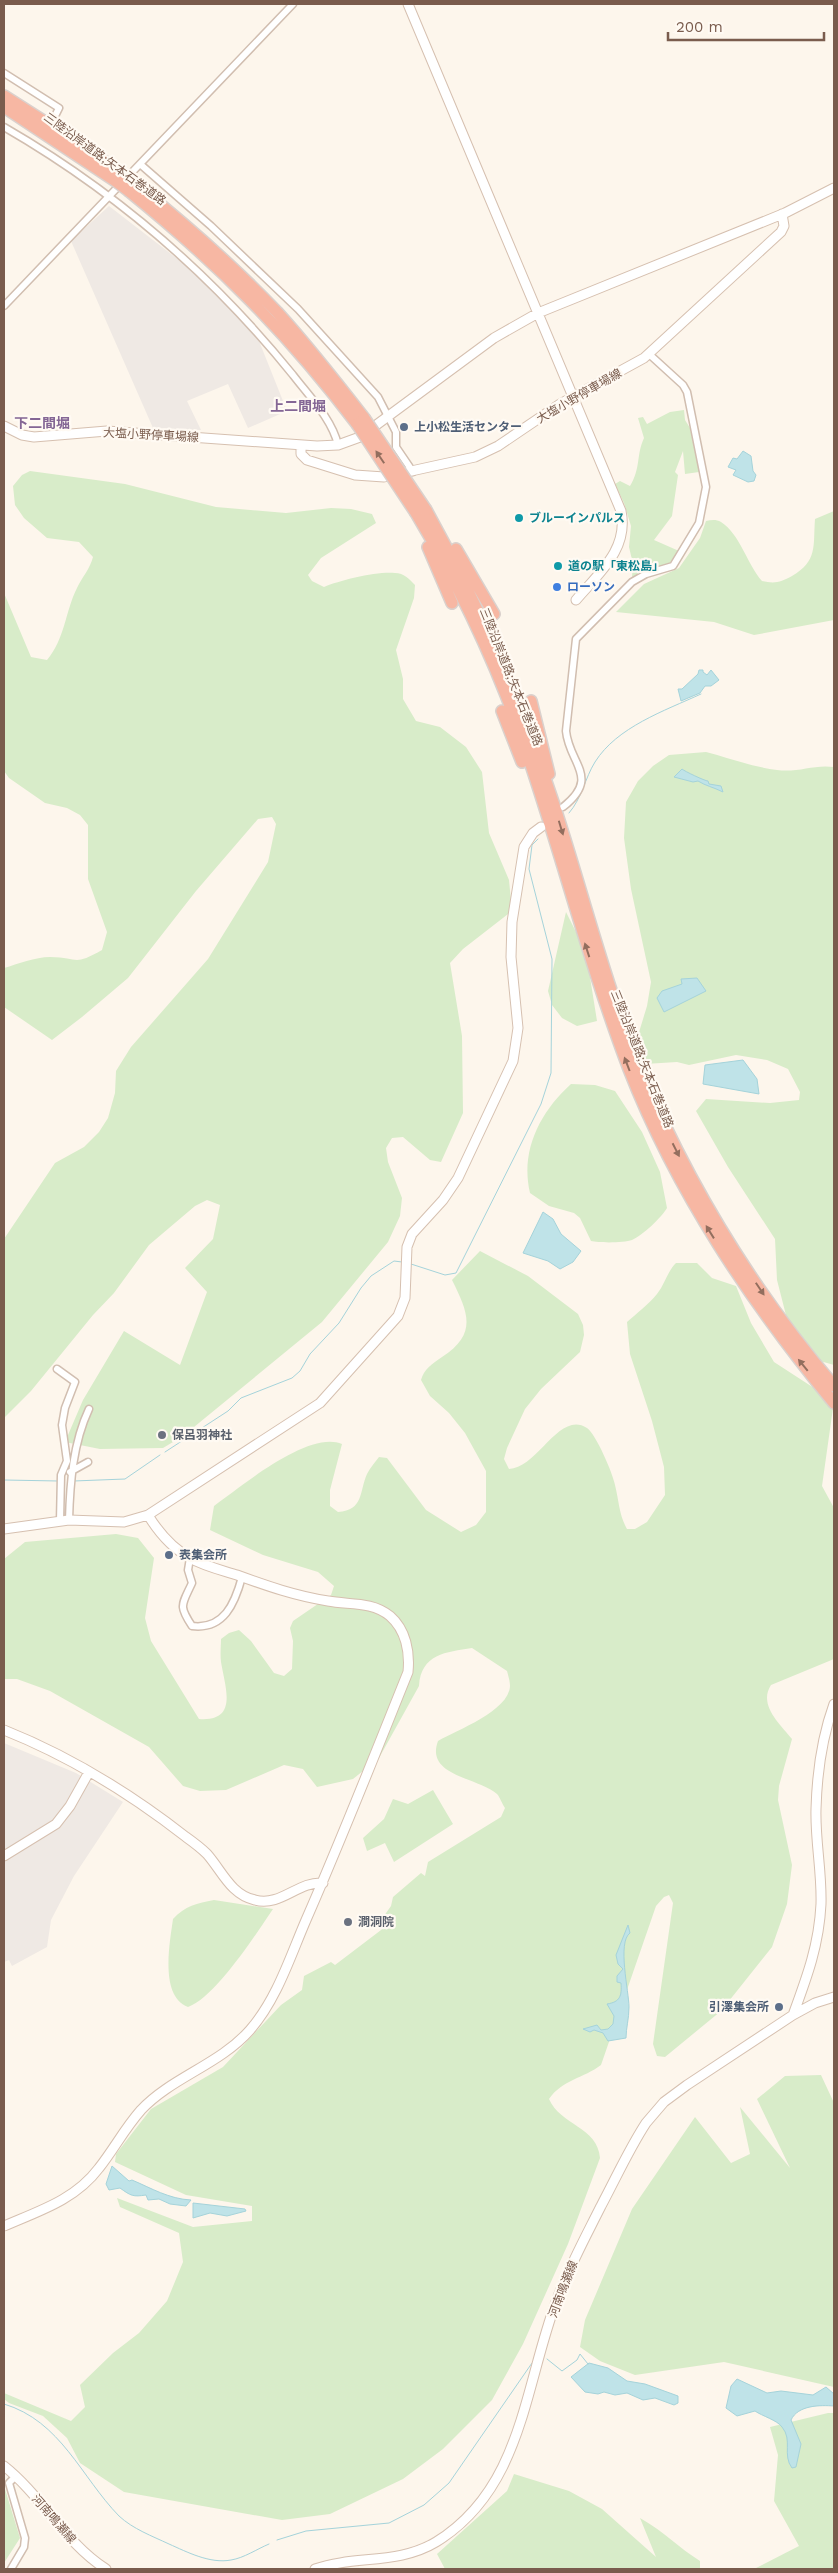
<svg xmlns="http://www.w3.org/2000/svg" width="838" height="2573" viewBox="0 0 838 2573" font-family="'Work Sans','Noto Sans JP',sans-serif">
  <rect width="100%" height="100%" fill="#fdf6ec"/>
  <path fill="#efe9e4" d="M109,206L184,264L257,336L287,411L248,428L228,384L187,401L201,430L153,428L71,241Z
    M4,1743L76,1773L123,1802L74,1876L51,1920L47,1947L12,1966L9,1960L4,1962Z"/>
  <path fill="#d8ecc9" d="M684,410L685,420L690,428L699,472L685,474L683,451L675,472L678,475L672,516L654,540L679,551L669,564L632,577L633,564L629,547L631,526L624,503L615,484L620,481L630,486C641,468 636,455 644,438L638,418L643,417L647,424L670,412Z
    M30,471L125,484L216,507L286,513L331,508L351,509L372,514L376,523L321,558L308,575L312,581L324,587C340,580 378,571 395,573C404,573 409,579 415,585L414,598L396,650L403,679V699L416,721L440,727L466,747L482,772L489,833L509,880L512,911L463,949L450,963L462,1036L463,1113L441,1162L430,1160L403,1137L392,1138L386,1148L388,1162L402,1198L400,1216L388,1242L322,1322L183,1436L163,1448L100,1449L65,1442L83,1400L124,1331L180,1365L207,1292L185,1268L213,1239L220,1205L207,1200L195,1206L149,1245L114,1293L93,1315L31,1391L4,1418V1239L55,1163L84,1147L99,1132L108,1118L115,1093L116,1071L131,1047L208,959L268,862L276,824L272,817L258,819L196,891L128,978L82,1017L52,1040L4,1007V968C18,964 35,957 50,957C79,957 72,967 102,950L107,932L88,879V825L80,815L67,808L45,803L9,778L4,771V593L31,657L47,660C65,639 65,612 77,588C82,577 90,569 93,557L79,542L47,538L24,518L15,505L13,486L22,475Z
    M834,511V620L754,635L714,622L616,612L644,584L679,568L700,538L706,521C711,520 716,519 721,522C740,534 747,564 762,581C775,584 781,582 792,576C818,561 813,546 815,519Z
    M706,752C729,758 753,767 777,770C798,773 814,764 834,767V1365L813,1359L788,1323L777,1280L775,1239L728,1167L696,1111L706,1099L770,1103L799,1100L800,1092L788,1069L767,1060L736,1055L689,1065L677,1062L629,1065L647,1006L651,982L631,889L624,838L626,802L638,781L653,766L669,755Z
    M566,912L586,952L597,1021L577,1026L562,1018L552,1005L548,991Z
    M571,1084L595,1085L615,1091L642,1132L660,1172L667,1208C662,1217 642,1236 632,1240C624,1243 599,1243 591,1241L580,1218L574,1213L549,1206L530,1193C520,1151 540,1112 571,1084Z
    M480,1251L528,1276L578,1314L583,1325L584,1335L580,1352L541,1389L525,1409L507,1448L504,1459L509,1469C538,1468 559,1410 587,1428C596,1434 613,1474 615,1485C619,1501 619,1515 627,1529H635L647,1522L665,1495L664,1467L652,1421L630,1354L627,1322C637,1313 648,1305 657,1294C665,1284 667,1272 676,1263H697L712,1278L736,1286L751,1323L774,1362L834,1401L822,1486L834,1508V1659L771,1685C758,1705 780,1724 792,1739L779,1786L778,1800L792,1865L787,1904L772,1947L721,2011L665,2057L657,2056L653,2044L673,1903L669,1895L664,1897L656,1906L601,2065C584,2078 562,2080 549,2099C560,2125 598,2127 600,2158L568,2244L523,2344L492,2400L443,2449L403,2479L330,2514L282,2520L124,2492L80,2463L67,2438L43,2416L9,2403L4,2399V2393L71,2421L85,2407L80,2385L113,2353L139,2333L167,2301L183,2262L179,2233L120,2207L117,2198L193,2227L252,2221V2206L186,2195L115,2162L116,2154L151,2109L223,2067L281,2005L302,1990L304,1976L331,1962L335,1965L385,1927L381,1920L391,1906L393,1897L421,1873L425,1876L428,1862L501,1817L505,1808C502,1804 500,1797 497,1794C477,1777 425,1776 438,1741C457,1730 509,1711 510,1686C510,1681 508,1675 507,1671L472,1648C446,1652 421,1654 419,1686L379,1758L353,1779L317,1787L303,1769L284,1765L226,1790L200,1791L183,1786L149,1747L50,1691L17,1679H4V1559L25,1542L116,1534L138,1538L154,1558L145,1618L151,1641L199,1719C239,1722 225,1687 221,1662C220,1654 221,1646 221,1639L229,1633L239,1630L251,1641L274,1673L284,1676L292,1669L293,1641L290,1628L293,1621L331,1595L334,1586L318,1572L263,1555L210,1530L214,1506C241,1487 308,1430 342,1444L330,1490V1506L338,1512C364,1510 359,1492 367,1474C370,1468 375,1462 379,1457L387,1458L426,1510L461,1532L476,1525L486,1512V1471L465,1433L449,1413L430,1396L421,1380C424,1369 432,1364 442,1357C477,1334 469,1314 452,1280Z
    M433,1790L453,1824L394,1862L385,1843L367,1851L363,1838L384,1819L393,1799L408,1804Z
    M214,1900L273,1909C256,1934 215,1998 188,2007C159,1996 170,1942 173,1919C185,1906 197,1903 214,1900Z
    M821,2075L834,2103V2387L724,2362L635,2375L600,2361L580,2347L585,2320L632,2209L695,2117L731,2163L750,2154L740,2107L790,2168L757,2099L785,2076Z
    M828,2413H834V2569H754L799,2546L774,2501L778,2455L770,2427Z
    M514,2474L569,2491L602,2509L656,2557L640,2518C662,2530 679,2548 700,2561V2569H445L437,2554L507,2491Z
    M5,2489L20,2538L4,2563V2491Z"/>
  <path fill="#bfe3e8" stroke="#a5d3da" d="M743,451L751,456L753,471L756,475L754,481L748,482L733,475L736,470L728,467L733,458L737,459Z
    M699,670H703V672L707,675L711,670L719,680L711,686H705L700,693L681,701L678,689H682L698,674Z
    M682,769C684,771 705,781 708,781L709,784L721,786L723,792C713,787 706,786 698,781L693,782L674,777Z
    M697,978L706,991L664,1012L657,998L662,991L682,984L681,979Z
    M743,1060L757,1079L759,1094L703,1084L705,1065Z
    M543,1212L553,1219L561,1234L581,1251L573,1262L560,1269L548,1261L523,1253Z
    M628,1925L630,1933C617,1942 629,1992 629,2007C629,2019 626,2028 626,2038L608,2041L603,2033L594,2030L590,2032L583,2029L597,2025L601,2030L608,2029L613,2024L614,2016L607,2004C620,2002 622,1996 621,1983L617,1982V1976L623,1969L618,1964L616,1955Z
    M112,2166L129,2181L132,2180C151,2188 169,2199 191,2200L186,2206L170,2204L159,2199L148,2200L146,2195C133,2197 131,2196 120,2188L109,2190L106,2184Z
    M193,2203L245,2209L246,2211L227,2216L210,2213L193,2218Z
    M589,2363L608,2368L627,2381L645,2384L678,2396V2403L674,2405L655,2398L643,2400L627,2393L615,2395L604,2392L598,2394L585,2392L571,2377Z
    M737,2379L767,2393L781,2391L813,2395L826,2387L834,2394V2406C820,2405 798,2405 791,2420L801,2444L796,2467L792,2468C782,2455 793,2440 782,2427C777,2420 762,2416 755,2411L737,2416L726,2408L731,2386Z"/>
  <g fill="none" stroke-linecap="round" stroke-linejoin="round">
    <path stroke="#a5d3da" stroke-width="1" d="M569,813C582,798 585,778 595,762C617,727 664,711 701,694
      M411,1264L445,1275L456,1273L541,1104L551,1073L552,959L529,869L532,845L538,839
      M165,1452L228,1411L241,1398L292,1378L300,1371L310,1354L339,1323L361,1288L371,1276L394,1261L402,1262
      M4,1480L58,1481
      M74,1481L125,1479L160,1455
      M547,2359L562,2371L577,2360L580,2354L588,2364
      M4,2404C61,2421 81,2477 119,2516C133,2529 152,2536 169,2544C187,2552 210,2564 231,2560C244,2558 257,2549 269,2544
      M277,2540L306,2531L389,2523L424,2505L449,2483L532,2363"/>
    <defs>
      <path id="street" d="M4,73L59,108L54,118
        M4,127C115,191 213,276 293,375C309,396 332,419 338,445
        M140,164L211,226L298,309L378,397L396,432V447L413,472
        M4,306L293,4
        M563,807C601,777 569,764 566,731L576,639L632,582L646,574L673,566L699,523L706,487L687,392L683,385L649,354
        M57,1369L75,1382L65,1408L62,1425L67,1461L61,1475L60,1521
        M70,1472L88,1462
        M69,1520C70,1483 73,1443 89,1409
        M190,1558L188,1570L192,1583C182,1605 178,1605 192,1626C224,1630 235,1603 242,1577
        M11,2569L24,2547L25,2538L9,2483L16,2476"/>
      <path id="secondary" d="M408,4L621,511C629,549 599,573 576,600
        M4,426L22,435L34,437L107,431L317,446L338,445L360,437L494,338L538,313L785,213L834,188
        M301,445V454L307,460L355,475L384,477L475,457L498,446L560,404L644,358L781,232L784,226L782,214
        M4,1529L69,1520L124,1522L148,1515L320,1403L398,1316L405,1298L407,1247L412,1234L443,1200L458,1178L513,1061L518,1028L511,957L512,922L524,847L533,833L541,827
        M4,1730C69,1756 131,1794 186,1837C193,1842 201,1848 207,1854C222,1871 231,1895 255,1900C281,1907 298,1881 323,1883
        M4,1856L56,1824L70,1806L89,1772
        M793,2015C807,1977 819,1945 821,1904C822,1872 815,1840 816,1809C817,1773 822,1737 834,1704
        M4,2226C39,2211 75,2200 99,2168C114,2149 125,2128 141,2110C172,2077 219,2065 250,2030C277,1999 290,1957 306,1920C342,1838 375,1754 408,1672C410,1652 406,1630 390,1616C372,1601 349,1605 328,1601C296,1596 267,1586 237,1575C221,1570 204,1566 190,1558C172,1548 159,1533 148,1515
        M4,2466C42,2496 65,2543 106,2569
        M315,2569C355,2555 398,2565 436,2542C522,2489 524,2388 556,2302C568,2269 585,2238 601,2206C616,2178 629,2149 646,2123L664,2102L687,2085L793,2015L815,2003L834,1997"/>
      <path id="highway" d="M4,96L87,149L123,175
        M4,107L117,182
        M135,184C185,224 233,266 277,312C308,346 336,382 364,418
        M129,191C218,263 287,332 357,424
        M426,510C480,607 519,700 554,805C583,894 605,984 640,1070C688,1185 753,1291 834,1386
        M416,513C456,580 490,650 517,724C558,838 586,956 629,1069C677,1192 751,1302 834,1403
        M428,547L452,603
        M456,549L494,614
        M531,701L549,774
        M502,711L522,762"/>
    </defs>
    <use href="#street" stroke="#d1beb0" stroke-width="9"/>
    <use href="#secondary" stroke="#d6c0b0" stroke-width="11"/>
    <use href="#highway" stroke="#dad1cd" stroke-width="14"/>
    <use href="#street" stroke="#fff" stroke-width="6"/>
    <use href="#secondary" stroke="#fff" stroke-width="9"/>
    <use href="#highway" stroke="#f7b7a3" stroke-width="11"/>
    <defs>
      <path id="highway-bridge" d="M123,175L135,184
        M117,182L129,191
        M364,418L426,510
        M357,424L416,513"/>
    </defs>
    <use href="#highway-bridge" stroke="#dad1cd" stroke-width="14" stroke-linecap="butt"/>
    <use href="#highway-bridge" stroke="#f7b7a3" stroke-width="11"/>
  </g>
  <defs><path id="oneway-solid" d="M-6-.8H1V-3.2L6.5 0L1 3.2V.8H-6Z" transform="scale(1.25)"/></defs>
  <g fill="#936e5e">
    <use href="#oneway-solid" transform="translate(380 457) rotate(-124)"/>
    <use href="#oneway-solid" transform="translate(561 828) rotate(73)"/>
    <use href="#oneway-solid" transform="translate(587 950) rotate(-108)"/>
    <use href="#oneway-solid" transform="translate(627 1064) rotate(-111)"/>
    <use href="#oneway-solid" transform="translate(676 1150) rotate(63)"/>
    <use href="#oneway-solid" transform="translate(710 1232) rotate(-122)"/>
    <use href="#oneway-solid" transform="translate(760 1289) rotate(56)"/>
    <use href="#oneway-solid" transform="translate(803 1365) rotate(-129)"/>
  </g>
  <g fill="#5c6f8a" stroke="#fffaf3" stroke-width="2">
    <circle cx="404" cy="427" r="5"/>
    <circle cx="169" cy="1555" r="5"/>
    <circle cx="779" cy="2007" r="5"/>
  </g>
  <g fill="#0f9aa8" stroke="#fffaf3" stroke-width="2">
    <circle cx="519" cy="518" r="5"/>
    <circle cx="558" cy="566" r="5"/>
  </g>
  <circle fill="#3f7fe0" stroke="#fffaf3" stroke-width="2" cx="557" cy="587" r="5"/>
  <g fill="#6b7280" stroke="#fffaf3" stroke-width="2">
    <circle cx="162" cy="1435" r="5"/>
    <circle cx="348" cy="1922" r="5"/>
  </g>
  <g text-anchor="middle" stroke-width="4.5" stroke-linejoin="round" paint-order="stroke">
    <g font-size="12" fill="#7a5c4d" stroke="#fffaf3">
      <text transform="translate(105 159) rotate(36)" y="4">三陸沿岸道路;矢本石巻道路</text>
      <text transform="translate(579 396) rotate(-30)" y="4">大塩小野停車場線</text>
      <text transform="translate(151 435) rotate(3)" y="4">大塩小野停車場線</text>
      <text transform="translate(511 677) rotate(68)" y="4">三陸沿岸道路;矢本石巻道路</text>
      <text transform="translate(642 1059) rotate(68)" y="4">三陸沿岸道路;矢本石巻道路</text>
      <text transform="translate(563 2289) rotate(-69)" y="4">河南鳴瀬線</text>
      <text transform="translate(54 2519) rotate(49)" y="4">河南鳴瀬線</text>
    </g>
    <g font-size="12" font-weight="bold" fill="#4e5e75" stroke="#fffaf3" text-anchor="start">
      <text x="414" y="431">上小松生活センター</text>
      <text x="179" y="1559">表集会所</text>
      <text x="769" y="2011" text-anchor="end">引澤集会所</text>
    </g>
    <g font-size="12" font-weight="bold" fill="#0d838f" stroke="#fffaf3" text-anchor="start">
      <text x="529" y="522">ブルーインパルス</text>
      <text x="568" y="570">道の駅「東松島」</text>
    </g>
    <g font-size="12" font-weight="bold" fill="#366cbe" stroke="#fffaf3" text-anchor="start">
      <text x="567" y="591">ローソン</text>
    </g>
    <g font-size="12" font-weight="bold" fill="#5b616d" stroke="#fffaf3" text-anchor="start">
      <text x="172" y="1439">保呂羽神社</text>
      <text x="358" y="1926">澗洞院</text>
    </g>
    <g font-size="14" font-weight="bold" fill="#846695" stroke="#fffaf3">
      <text x="298" y="411">上二間堀</text>
      <text x="42" y="428">下二間堀</text>
    </g>
  </g>
  <rect width="838" height="2573" fill="none" stroke="#7a5c4d" stroke-width="10"/>
  <path d="M668 32v8h156v-8" fill="none" stroke="#7a5c4d" stroke-width="2.5"/>
  <text x="676" y="32" font-size="15" fill="#7a5c4d" stroke="#fffaf3" stroke-width="4" paint-order="stroke">200 m</text>
</svg>
